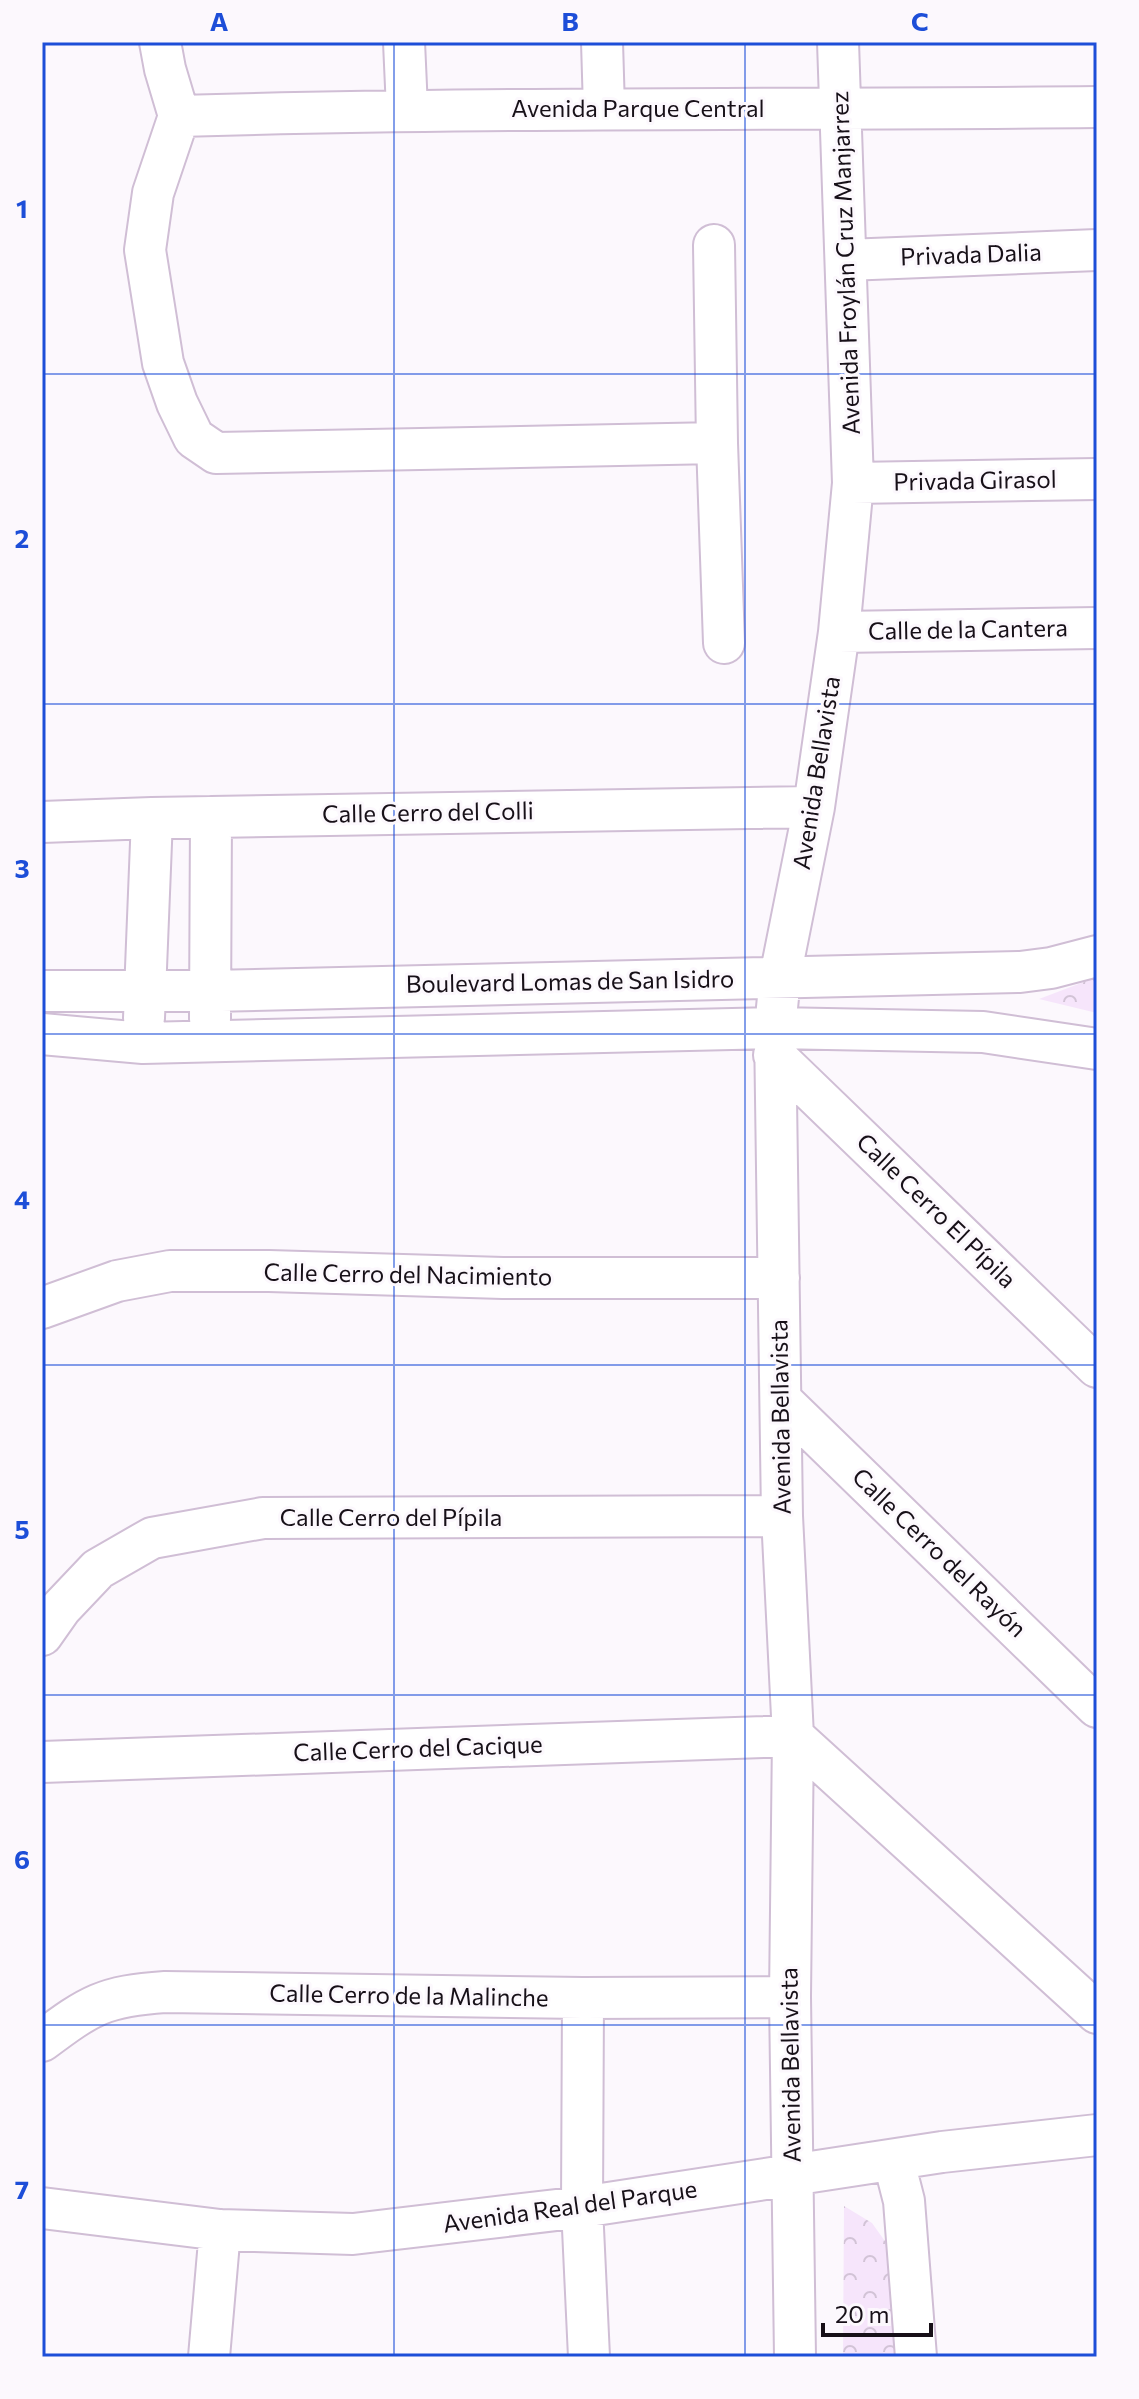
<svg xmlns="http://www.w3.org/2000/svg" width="1139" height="2399" viewBox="0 0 1139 2399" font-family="Commissioner,sans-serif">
  <defs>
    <pattern id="park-crowns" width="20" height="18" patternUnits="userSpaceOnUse" patternTransform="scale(2)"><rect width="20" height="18" fill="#f6e5fb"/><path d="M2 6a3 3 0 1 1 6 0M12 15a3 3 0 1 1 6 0" fill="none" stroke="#d2c3d6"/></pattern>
  </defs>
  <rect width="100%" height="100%" fill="#fcf8fd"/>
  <path fill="url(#park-crowns)" d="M1097,977V1013L1039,999Z
    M844,2206L872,2223L887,2244L900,2256L931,2357H843Z"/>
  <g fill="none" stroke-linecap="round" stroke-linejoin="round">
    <defs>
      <path id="minor" d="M160,42L165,69L179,116L153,193L145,250L163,363L177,403L194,438L216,453L717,443
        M404,42L407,109
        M602,42L604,109
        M179,116C485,107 791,110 1097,107
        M714,245L717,443L724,643
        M846,260L1097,250
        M853,483L1097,479
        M839,632L1097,628
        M42,822L152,818L814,807
        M42,991H210L1020,972L1051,968L1097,956
        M144,1018L152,818
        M210,1019L211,817
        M42,1034L143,1043L775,1028L983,1032L1097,1049
        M774,1055L1097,1367
        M42,1308L117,1281L170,1271H269L503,1278H779
        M781,1400L1097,1707
        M42,1635L61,1608L98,1569L152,1538L263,1518L782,1516
        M42,1762L793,1736L1097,2013
        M583,1998L582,2207L589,2357
        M42,2041C90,2005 104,1996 165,1992L583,1998L790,1997
        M894,2162L904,2201L916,2357
        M42,2208L220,2230L353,2234L582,2207L942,2152L1097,2135
        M209,2357L220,2230
        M795,2357L790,1997L793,1736L782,1516L775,1028L780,977L814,807L839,632L853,483L838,42"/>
    </defs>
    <use href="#minor" stroke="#d0bed5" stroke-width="44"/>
    <use href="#minor" stroke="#fff" stroke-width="40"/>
  </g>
  <path fill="none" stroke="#1d4ed8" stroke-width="2" stroke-opacity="0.55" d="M394,42V2357M745,42V2357M42,374H1097M42,704H1097M42,1034H1097M42,1365H1097M42,1695H1097M42,2025H1097"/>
  <g text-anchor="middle" stroke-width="6" stroke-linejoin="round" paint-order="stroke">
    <g font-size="24" fill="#171018" stroke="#fcf8fd">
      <text x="638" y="117">Avenida Parque Central</text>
      <text transform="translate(971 255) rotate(-2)" y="8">Privada Dalia</text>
      <text transform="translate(846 263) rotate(-92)" y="8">Avenida Froylán Cruz Manjarrez</text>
      <text transform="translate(975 481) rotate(-1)" y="8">Privada Girasol</text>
      <text transform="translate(968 630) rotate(-1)" y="8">Calle de la Cantera</text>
      <text transform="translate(817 773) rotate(-81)" y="8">Avenida Bellavista</text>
      <text transform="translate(428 813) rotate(-1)" y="8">Calle Cerro del Colli</text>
      <text transform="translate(570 982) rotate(-1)" y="8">Boulevard Lomas de San Isidro</text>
      <text transform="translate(936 1211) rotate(44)" y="8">Calle Cerro El Pípila</text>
      <text transform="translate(408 1275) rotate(1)" y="8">Calle Cerro del Nacimiento</text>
      <text transform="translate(781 1417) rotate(-91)" y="8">Avenida Bellavista</text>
      <text x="391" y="1526">Calle Cerro del Pípila</text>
      <text transform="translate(939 1553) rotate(44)" y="8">Calle Cerro del Rayón</text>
      <text transform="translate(418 1749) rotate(-2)" y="8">Calle Cerro del Cacique</text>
      <text transform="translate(409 1996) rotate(1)" y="8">Calle Cerro de la Malinche</text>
      <text transform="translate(791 2065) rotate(-91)" y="8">Avenida Bellavista</text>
      <text transform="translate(570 2207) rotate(-8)" y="8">Avenida Real del Parque</text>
    </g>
  </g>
  <rect width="1139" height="2399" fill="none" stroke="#fcf8fd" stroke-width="88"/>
  <path d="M823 2323v12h108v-12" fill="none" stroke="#171018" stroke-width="4"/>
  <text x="835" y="2323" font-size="24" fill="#171018" stroke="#fcf8fd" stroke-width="6" paint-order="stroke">20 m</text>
  <rect x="44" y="44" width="1051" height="2311" fill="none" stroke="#1d4ed8" stroke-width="3"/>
  <g font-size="26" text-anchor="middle" font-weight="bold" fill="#1d4ed8">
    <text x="219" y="31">A</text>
    <text x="570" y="31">B</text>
    <text x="920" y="31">C</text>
    <text x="22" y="218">1</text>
    <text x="22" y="548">2</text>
    <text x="22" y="878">3</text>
    <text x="22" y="1209">4</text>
    <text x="22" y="1539">5</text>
    <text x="22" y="1869">6</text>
    <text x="22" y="2199">7</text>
  </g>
</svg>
